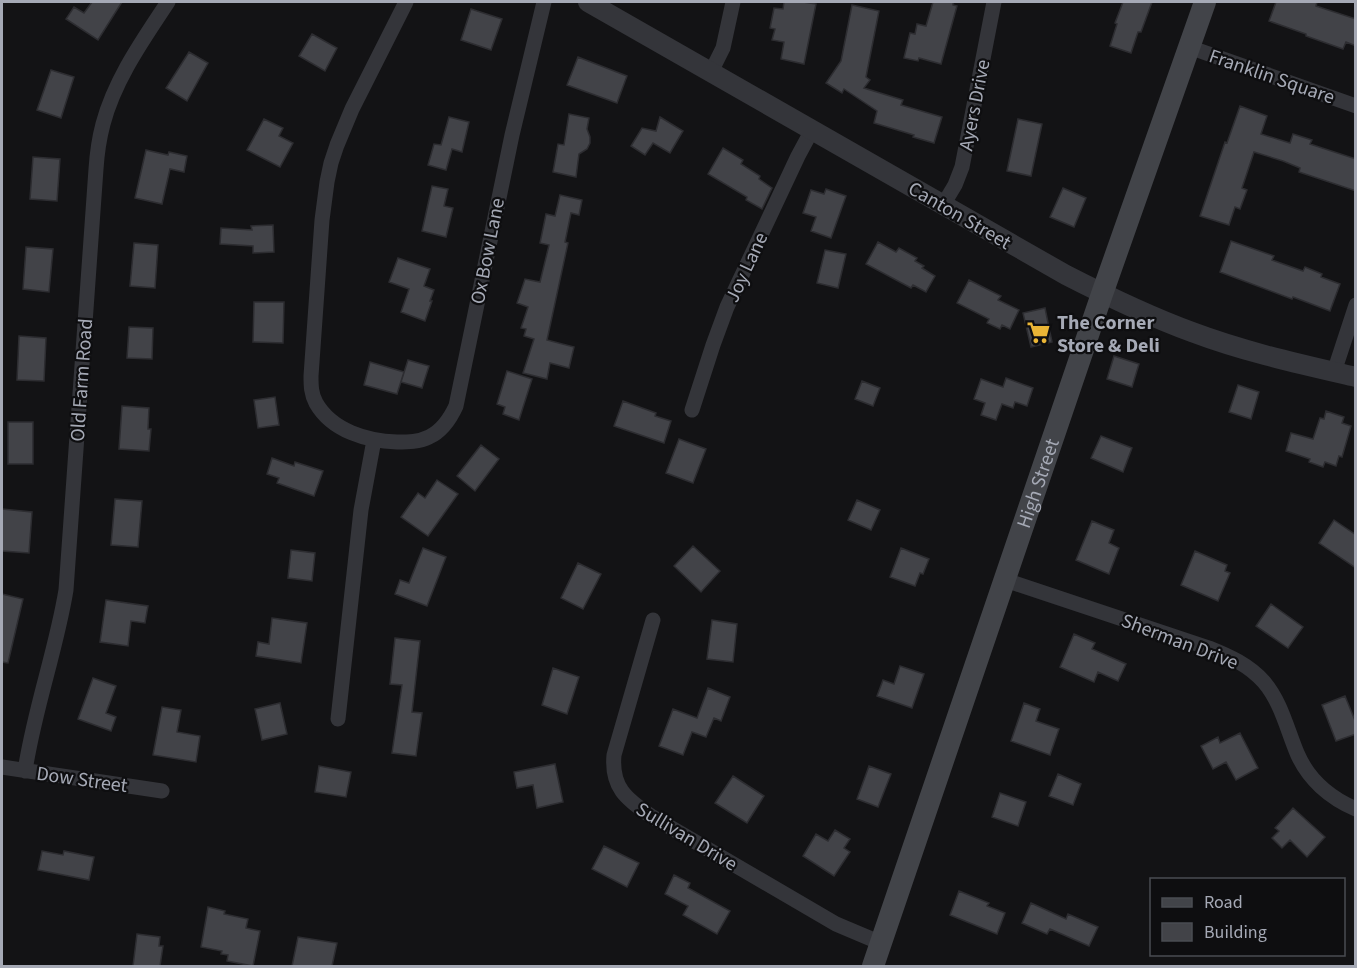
<svg xmlns="http://www.w3.org/2000/svg" width="1357" height="968" viewBox="0 0 1357 968" font-family="'Source Sans 3',sans-serif">
  <rect width="100%" height="100%" fill="#131315"/>
  <path fill="#424348" stroke="#2d2d31" stroke-width="1.5" d="M92,2H122L98,40L66,19L74,7L84,13Z
    M784,2H803L816,4L804,64L781,59L784,42L772,40L775,29L770,28L774,8L783,9Z
    M933,2H953V5L957,6L941,64L919,58L918,61L904,58L910,33L915,34L917,24L926,26Z
    M1123,2H1152L1141,32H1138L1131,53L1110,46L1117,24L1115,23Z
    M1276,2H1317L1316,6L1356,19V46L1346,42L1343,49L1306,36V34L1269,21Z
    M852,5L879,11L866,77L870,80L864,88L903,100L901,105L942,117L934,143L913,137L914,135L874,123L877,111L844,89L842,93L826,83L841,61Z
    M471,9L502,19L491,50L461,40Z
    M312,34L337,48L325,71L299,56Z
    M189,52L208,63L187,101L166,88Z
    M578,57L627,76L617,103L567,85Z
    M51,70L74,77L61,118L37,110Z
    M1240,106L1267,116L1261,134L1290,143L1293,134L1312,140L1310,144L1356,159V191L1299,172L1300,168L1283,161L1254,152L1242,188L1247,190L1240,209L1235,207L1229,225L1200,216L1225,142L1227,143Z
    M569,114L589,118L587,129L590,137V143L587,149L579,154L576,177L553,172L558,144L564,145Z
    M449,117L469,122L462,152L452,149L446,170L428,165L434,144L441,145Z
    M660,117L683,131L670,153L653,143L645,155L631,146L642,128L656,131Z
    M264,119L283,128L279,136L293,143L280,167L247,150Z
    M1018,119L1042,124L1031,176L1007,171Z
    M723,148L743,160L741,164L760,176L759,179L772,188L762,209L746,200L747,197L708,174Z
    M146,150L168,155L169,152L187,156L184,172L170,169L162,204L135,198Z
    M33,157L60,159L57,201L30,199Z
    M432,186L448,189L444,206L453,208L446,237L422,231Z
    M1063,188L1086,198L1074,227L1050,217Z
    M826,189L846,196L831,238L811,231L816,217L803,213L811,190L824,194Z
    M560,195L582,200L579,215L571,213L565,242L568,243L547,340L574,347L569,368L550,363L547,379L523,373L534,339L524,336L526,329L521,328L528,307L517,303L525,279L540,282L549,245L540,243L546,214L555,216Z
    M273,225L274,252L253,253V246L220,244L221,228L252,230L251,226Z
    M1231,241L1274,256L1272,260L1303,271L1305,267L1322,274L1321,277L1340,284L1330,311L1293,297L1292,299L1220,272Z
    M878,242L896,252L899,248L917,258L915,261L924,266L922,268L935,276L926,292L913,285L911,288L866,264Z
    M134,243L158,245L155,288L130,286Z
    M26,247L53,249L49,292L23,289Z
    M825,250L846,254L838,288L817,283Z
    M398,258L430,269L424,286L434,290L430,301H432L425,321L401,312L409,289L389,282Z
    M969,280L1001,296L998,300L1019,310L1010,329L1002,325L1000,329L987,323L989,319L957,303Z
    M254,302H284L283,343L253,342Z
    M1045,308L1052,342L1031,347L1023,313Z
    M129,327L153,328L152,359L127,358Z
    M19,336L46,338L44,381L17,380Z
    M1114,356L1139,364L1132,387L1107,379Z
    M408,360L429,366L422,388L401,382Z
    M370,362L404,372L397,394L364,385Z
    M507,371L532,379L519,420L503,414L505,407L497,404Z
    M1006,378L1033,388L1027,406L1015,402L1013,408L1002,404L996,420L981,415L985,403L974,399L981,379L1003,387Z
    M862,381L880,388L873,406L855,399Z
    M1238,385L1259,392L1251,419L1229,412Z
    M275,397L279,425L258,428L254,400Z
    M623,401L656,413L655,416L671,421L664,443L614,426Z
    M122,406L149,408L148,429H151L149,451L119,449Z
    M1326,411L1344,417L1342,423L1351,426L1342,457L1339,456L1336,466L1325,462L1323,467L1309,462L1310,459L1286,451L1291,433L1313,439L1320,418L1324,419Z
    M8,422H33V464H8Z
    M1101,436L1132,448L1123,472L1091,458Z
    M679,439L706,449L693,483L666,473Z
    M481,445L499,459L475,491L457,476Z
    M272,458L294,466L295,462L323,471L314,496L277,483L279,478L267,474Z
    M437,480L458,494L428,536L401,517L418,493L425,498Z
    M115,499L142,501L138,547L111,545Z
    M857,500L880,510L871,530L848,520Z
    M2,509L32,512L29,553L2,551Z
    M1334,520L1356,535V568L1319,543Z
    M1092,521L1114,530L1109,543L1119,548L1109,574L1076,560Z
    M693,546L720,571L701,592L674,566Z
    M423,548L446,557L427,606L395,594L400,580L409,583Z
    M901,548L929,559L923,574L920,573L915,586L890,577Z
    M291,550L315,553L312,581L288,578Z
    M1195,551L1227,565L1225,571L1230,573L1218,601L1181,585Z
    M578,563L601,574L583,609L561,598Z
    M2,594L23,599L8,663L2,662Z
    M106,600L148,606L145,623L131,621L128,646L100,642Z
    M1271,604L1303,627L1288,648L1256,626Z
    M272,618L307,623L301,663L256,656L258,642L269,644Z
    M712,620L737,624L733,662L707,659Z
    M1074,634L1095,643L1092,649L1126,664L1118,681L1098,672L1094,682L1060,667Z
    M395,638L420,641L412,712L422,713L416,756L392,753L402,685L390,684Z
    M900,666L924,674L912,708L877,696L883,680L894,684Z
    M553,668L579,677L567,714L542,705Z
    M93,678L116,686L106,713L116,717L111,731L78,719Z
    M708,688L730,697L721,721L714,718L706,737L692,732L683,755L659,746L673,709L697,718Z
    M1345,696L1356,723V734L1336,741L1322,705Z
    M280,703L287,734L262,740L255,709Z
    M1024,703L1040,709L1036,721L1059,729L1050,755L1011,741Z
    M162,707L181,710L177,732L200,736L196,762L153,755Z
    M1240,733L1258,768L1236,780L1226,762L1213,769L1201,746L1218,737L1220,743Z
    M555,764L563,802L537,808L533,785L517,788L514,772Z
    M319,766L351,772L346,797L315,792Z
    M869,766L891,774L878,807L857,799Z
    M1058,774L1081,784L1073,805L1049,796Z
    M733,776L764,796L747,823L715,803Z
    M1000,793L1026,802L1018,826L992,817Z
    M1293,808L1325,837L1307,857L1290,840L1282,848L1272,838L1279,831L1275,828Z
    M835,830L850,839L844,848L850,852L834,876L803,856L816,834L828,841Z
    M604,846L639,863L627,887L592,869Z
    M42,851L63,855L64,851L94,857L89,880L38,870Z
    M674,875L690,883L688,888L730,911L717,934L683,915L688,906L665,894Z
    M959,891L989,903L987,906L1005,913L997,934L950,915Z
    M1031,903L1066,919L1068,914L1098,927L1089,946L1050,929L1047,934L1022,923Z
    M208,907L225,911L224,914L248,919L246,928L260,931L253,966L227,961L228,955L221,954L222,951L201,947Z
    M137,934L160,937L159,946H163L160,966H133Z
    M298,937L337,943L332,966H292Z"/>
  <g fill="none" stroke-linecap="round" stroke-linejoin="round">
    <path stroke="#34353a" stroke-width="15" d="M406,2L352,109L337,145L331,163L327,182L322,220L311,376C311,385 311,394 316,403C332,431 367,441 397,442C408,442 419,442 429,437C442,431 450,419 456,406L512,135L544,2
      M1189,47L1356,106
      M711,72L723,48L733,2
      M943,205L955,185L962,167L994,2
      M1334,372L1356,305
      M692,410L713,345L727,307L798,156L812,130
      M1005,580L1209,648C1229,656 1249,665 1264,682C1281,702 1287,729 1297,753C1308,779 1330,798 1356,809
      M653,620L614,755C611,787 626,799 651,816L836,924L881,943
      M338,719L361,510L374,440
      M2,767L162,791
      M25,771C34,710 56,651 66,590L96,169C97,154 99,139 103,124C115,79 143,40 168,2"/>
    <path stroke="#34353a" stroke-width="20" d="M588,2L1066,275C1107,296 1148,316 1192,332C1245,352 1300,364 1356,377"/>
    <path stroke="#424449" stroke-width="22" id="s1" d="M873,966L1102,294L1205,2"/>
  </g>
  <defs>
    <symbol id="supermarket-bare" viewBox="-9 -9 18 18"><path d="M-6-5.5h2.5l.6 2H6L4.5 2H-2.5L-4.4-4H-6ZM-1.5 3.2a1.3 1.3 0 1 0 .1 0ZM3 3.2a1.3 1.3 0 1 0 .1 0Z" fill="#eab536" stroke="#0e0e10" stroke-width="2.5" paint-order="stroke"/></symbol>
  </defs>
  <g fill-rule="evenodd">
    <use href="#supermarket-bare" x="1022" y="316" width="33" height="33"/>
  </g>
  <g text-anchor="middle" stroke-width="4.5" stroke-linejoin="round" paint-order="stroke">
    <g font-size="20" fill="#a5a9b5" stroke="#0e0e10">
      <text transform="translate(1272 76) rotate(19)" y="7">Franklin Square</text>
      <text transform="translate(974 105) rotate(-79)" y="7">Ayers Drive</text>
      <text transform="translate(960 215) rotate(30)" y="7">Canton Street</text>
      <text transform="translate(487 251) rotate(-79)" y="7">Ox Bow Lane</text>
      <text transform="translate(746 267) rotate(-65)" y="7">Joy Lane</text>
      <text transform="translate(81 380) rotate(-86)" y="7">Old Farm Road</text>
      <text dy="7" stroke="none"><textPath href="#s1" startOffset="510">High Street</textPath></text>
      <text transform="translate(1180 641) rotate(21)" y="7">Sherman Drive</text>
      <text transform="translate(82 779) rotate(8)" y="7">Dow Street</text>
      <text transform="translate(687 836) rotate(31)" y="7">Sullivan Drive</text>
    </g>
    <g font-size="20" font-weight="bold" fill="#a5a9b5" stroke="#0e0e10" text-anchor="start">
      <text x="1057" y="329">The Corner<tspan x="1057" dy="23">Store &amp; Deli</tspan></text>
    </g>
  </g>
  <rect width="1357" height="968" fill="none" stroke="#a5a9b5" stroke-width="6"/>
  <rect x="1150" y="878" width="195" height="78" fill="#0e0e10" stroke="#4a4c52" stroke-width="1.5"/>
  <rect x="1162" y="898" width="30" height="9" fill="#424449" stroke="#4a4c52" stroke-width="1.5"/>
  <text x="1204" y="908" font-size="18" fill="#a5a9b5">Road</text>
  <rect x="1162" y="923" width="30" height="18" fill="#424348" stroke="#4a4c52" stroke-width="1.5"/>
  <text x="1204" y="938" font-size="18" fill="#a5a9b5">Building</text>
</svg>
